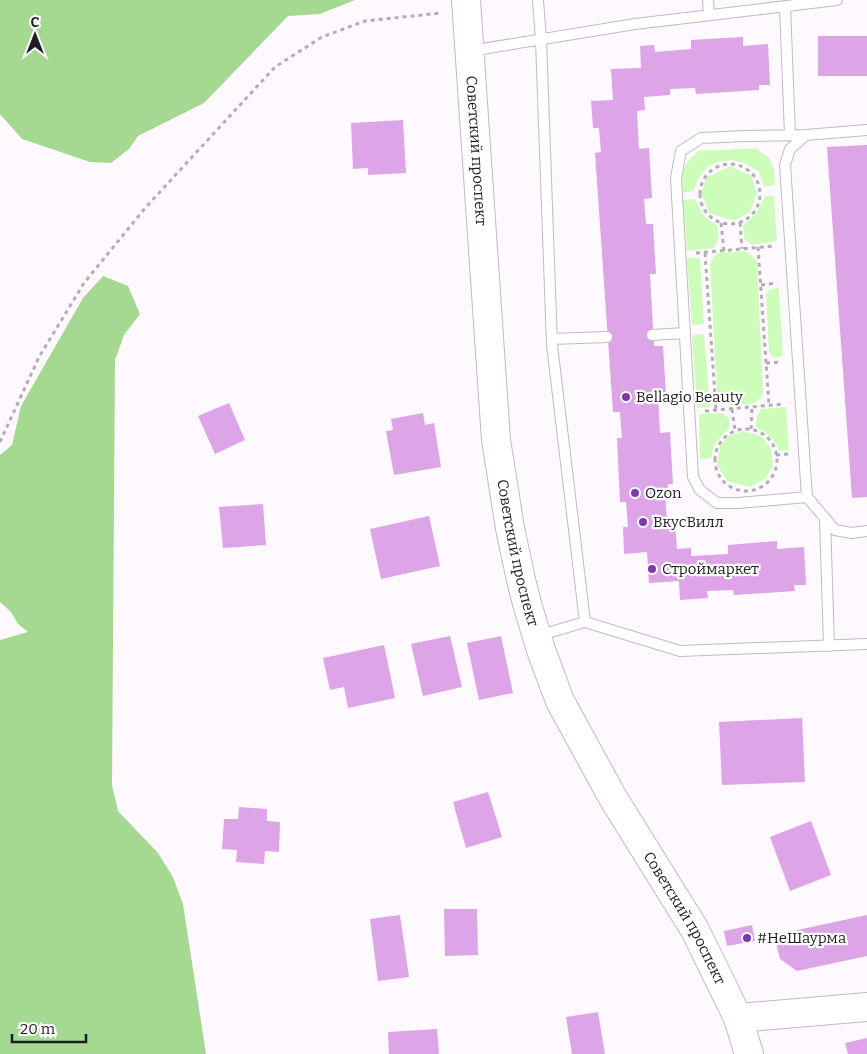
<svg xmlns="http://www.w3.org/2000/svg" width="867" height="1054" viewBox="0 0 867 1054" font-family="Bitter,serif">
  <rect width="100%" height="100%" fill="#fef9fe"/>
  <path fill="#cefcbb" d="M756,148L769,158L774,169L775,185L764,187L759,172L744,163L731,160L718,162L707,167L698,179L694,191L683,193C682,170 681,167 698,151Z
    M731,166L751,176L757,193L750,212L734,221L709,213L701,193L707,177Z
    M765,196H774L777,241L752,245L744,239L743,225L755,215Z
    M695,199C701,212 704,218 717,225L719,239L714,248L687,251L683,200Z
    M745,251L752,256L757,261L763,391L761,398L754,404L730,405L722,401L717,393L710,264L713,258L718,253Z
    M687,258H700L704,324L692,325Z
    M779,288L783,356L774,358L769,353L766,294L770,289Z
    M704,334L710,407L697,408L692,335Z
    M786,407L789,450L779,451C774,438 769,434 756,427L757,416L761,409Z
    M723,413L729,419V429C719,438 713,444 711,458L700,460L699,414Z
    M743,431L761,436L771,448L773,466L765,479L750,487L727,481L717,465L720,446L729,436Z"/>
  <path fill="#a5d890" d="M0,0H355L320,14L288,16L204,103L138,136L129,149L111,163L90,162L22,139L0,114Z
    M103,276L128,286L140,314L124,335L115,360L112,785L118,811L158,853L173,877L183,904L206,1054H0V640L28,632L18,624L11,612L0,602V455L12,445L21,406L83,298Z"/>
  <path fill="#dda4e7" d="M818,36H867V76H818Z
    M743,37V46L768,44L770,85H759V90L696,94L695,88L670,89V95L644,97L645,110L637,111L639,149L649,148L652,198L644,199L646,224H653L656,274H650L654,346H663L666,395H658L660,433L670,432L673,484H668V494H665L667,522H675L677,549L691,548V556L728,554V545L777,541V549L804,547L806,585H794L795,591L734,595L733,590L707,591L708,598L680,600L679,581L649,583L647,552L624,554L623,527H628L626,502H620L617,438H622L620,412H613L595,153L601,152L599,128H593L591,101L613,100L611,69L641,68L640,46L654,45L655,52L691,49V40Z
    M403,120L406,173L368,175V168L353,169L351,123Z
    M867,145V497L852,498L827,147Z
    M229,403L245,440L215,454L198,416Z
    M423,413L425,425L434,423L441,467L394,475L386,431L393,430L391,419Z
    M263,504L266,545L223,548L219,507Z
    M429,516L440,566L381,579L370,529Z
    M450,636L462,687L423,696L411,644Z
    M501,636L513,693L479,700L467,643Z
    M384,645L395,698L348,708L344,687L330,690L323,658Z
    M802,718L805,782L722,785L719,722Z
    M488,792L502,837L466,848L453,802Z
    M239,807L267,809V821L280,822L279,852L265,851L264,864L236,862L237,850L222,849L224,819H238Z
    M811,821L831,875L790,891L770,837Z
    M444,909H477L478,955L445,956Z
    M400,915L409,977L378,981L370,919Z
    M867,915V956L797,971L780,959L774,935Z
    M752,925L755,941L727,946L724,931Z
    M598,1012L605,1054H572L566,1017Z
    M437,1029L439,1054H389L388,1032Z
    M867,1038V1054H848L845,1043Z"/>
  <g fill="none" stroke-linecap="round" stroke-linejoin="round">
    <defs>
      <path id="lane" d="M708,0L709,15
        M785,6L790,135
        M470,51L635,24L837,0
        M867,130L806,135L790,149L785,165L807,497L835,530L852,533L867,531
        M806,135L745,136L701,138L681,151L676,178L693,477L700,490L717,503H738L807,497
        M652,335L685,333
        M552,339L607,337
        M825,519L829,646
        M585,622L680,651L867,644
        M537,636L585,622L552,345L541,40L538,0"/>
      <g id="secondary">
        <path id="s1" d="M466,0L496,440L510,528L521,580L528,607L541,650L560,701L613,798L695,930L738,1018L749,1054"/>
        <path d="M738,1018L867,1007"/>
      </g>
    </defs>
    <use href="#lane" stroke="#c0bbc0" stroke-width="12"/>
    <use href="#secondary" stroke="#c0bbc0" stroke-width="30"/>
    <path stroke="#b2aeb2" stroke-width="3" stroke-dasharray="4 4" stroke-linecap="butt" d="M700 194a30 30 0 1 1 60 0a30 30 0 1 1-60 0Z
      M721,223L724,251
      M740,223L742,249
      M758,247L769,405
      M696,253L774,246
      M705,253L716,410
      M761,285L777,283
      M766,363L780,362
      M732,409L735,430
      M705,411L784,404
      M715 460a31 31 0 1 1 62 0a31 31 0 1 1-62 0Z
      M751,429L752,407
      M0,442L39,357L84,283L146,207L275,67L322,37L365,21L441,13
      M776,455L788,454"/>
    <use href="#lane" stroke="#fff" stroke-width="10"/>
    <use href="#secondary" stroke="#fff" stroke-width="28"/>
  </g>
  <g fill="#7e38ab" stroke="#fff" stroke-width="2">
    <circle cx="626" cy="397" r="5"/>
    <circle cx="635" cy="493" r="5"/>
    <circle cx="643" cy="522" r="5"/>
    <circle cx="652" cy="569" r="5"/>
    <circle cx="747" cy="938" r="5"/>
  </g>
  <g text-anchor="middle" stroke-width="4.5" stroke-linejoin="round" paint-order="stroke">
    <g font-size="15" fill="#1f1d1f" stroke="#fff">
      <text dy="5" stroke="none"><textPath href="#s1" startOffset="151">Советский проспект</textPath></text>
      <text dy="5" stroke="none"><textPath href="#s1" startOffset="556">Советский проспект</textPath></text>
      <text dy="5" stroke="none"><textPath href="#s1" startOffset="961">Советский проспект</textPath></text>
    </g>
    <g font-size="15" fill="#1f1d1f" stroke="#fff" text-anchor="start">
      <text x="636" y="402">Bellagio Beauty</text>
      <text x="645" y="498">Ozon</text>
      <text x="653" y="527">ВкусВилл</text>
      <text x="662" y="574">Строймаркет</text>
      <text x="757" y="943">#НеШаурма</text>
    </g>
  </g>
  <g transform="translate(35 35)" stroke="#ffffff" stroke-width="4" paint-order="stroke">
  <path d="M0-4L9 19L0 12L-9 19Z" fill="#1f1d1f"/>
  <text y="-8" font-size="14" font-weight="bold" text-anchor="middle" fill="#1f1d1f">С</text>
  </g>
  <path d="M12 1034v8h74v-8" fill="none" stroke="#1f1d1f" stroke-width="2.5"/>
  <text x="20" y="1034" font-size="15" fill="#1f1d1f" stroke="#ffffff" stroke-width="4" paint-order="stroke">20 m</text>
</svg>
